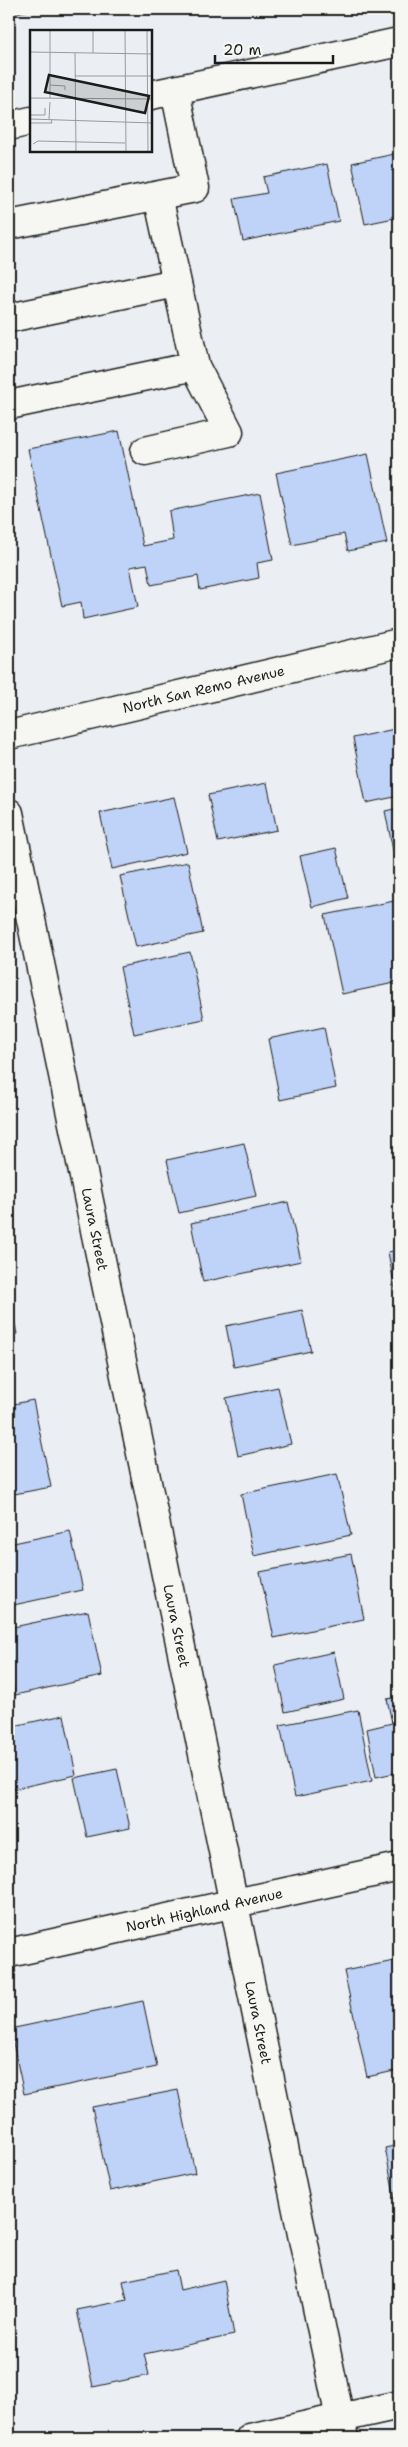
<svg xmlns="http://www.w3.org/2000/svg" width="408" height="2447" viewBox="0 0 408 2447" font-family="'Shantell Sans',sans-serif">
  <rect width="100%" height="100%" fill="#ebeff3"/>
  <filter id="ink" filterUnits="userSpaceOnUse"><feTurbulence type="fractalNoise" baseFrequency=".02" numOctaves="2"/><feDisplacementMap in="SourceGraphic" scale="10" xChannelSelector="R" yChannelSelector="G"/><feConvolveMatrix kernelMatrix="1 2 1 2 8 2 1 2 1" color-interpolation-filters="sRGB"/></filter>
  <g filter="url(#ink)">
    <path fill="#bfd3f8" stroke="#1c1c1c" d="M9,9H37L9,14Z
      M399,153V217L365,224L352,163Z
      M327,164L339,221L243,241L234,199L267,193L263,177Z
      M119,431L143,546L173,540L169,511L260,493L273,560L257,563L259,578L200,590L198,576L151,585L147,564L130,567L138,607L83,619L81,602L62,606L28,449Z
      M368,454L387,543L348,551L344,534L292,545L276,473Z
      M399,728V796L366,803L353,738Z
      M267,783L277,830L218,842L208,795Z
      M174,797L187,852L112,869L100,813Z
      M399,808V870H397L385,811Z
      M336,848L348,898L312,907L300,856Z
      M188,862L203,933L136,947L120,876Z
      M399,900V982L342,994L325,915Z
      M190,952L204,1019L134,1034L120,967Z
      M324,1027L336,1088L280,1100L268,1039Z
      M244,1143L256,1196L179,1213L167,1160Z
      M288,1202L301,1261L203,1282L191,1223Z
      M399,1250V1310L388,1252Z
      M9,1296L17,1334L9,1335Z
      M302,1310L311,1351L234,1367L226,1326Z
      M278,1387L291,1444L238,1456L226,1398Z
      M33,1400L51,1487L9,1495V1405Z
      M337,1474L351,1535L254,1556L241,1494Z
      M70,1531L83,1590L9,1606V1544Z
      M351,1554L364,1619L274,1638L260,1572Z
      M88,1611L102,1676L15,1695L9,1664V1628Z
      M334,1652L344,1699L285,1712L275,1665Z
      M399,1697V1772L376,1777L367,1729L392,1723L387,1699Z
      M358,1710L372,1781L295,1797L280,1725Z
      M64,1715L76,1775L9,1790V1727Z
      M117,1769L130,1828L87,1837L74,1778Z
      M399,1960V2070L367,2077L344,1971Z
      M143,2001L157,2067L24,2094L10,2029Z
      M178,2090L195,2173L110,2191L92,2107Z
      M399,2145V2219L385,2148Z
      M176,2270L180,2290L224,2280L234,2335L144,2354L149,2375L93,2387L77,2310L127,2300L123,2281Z"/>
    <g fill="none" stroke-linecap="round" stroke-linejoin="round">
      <defs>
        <g id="minor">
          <path d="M151,95L399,42"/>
          <path d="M9,126L31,121"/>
          <path d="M9,225L195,188L175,90"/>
          <path d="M9,318L176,283"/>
          <path d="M9,405L195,366"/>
          <path d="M145,451L229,432L195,366L158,196"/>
          <path id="s1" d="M9,735L399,643"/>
          <path id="s2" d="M9,813L344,2438"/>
          <path id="s3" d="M9,1953L399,1867"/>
          <path d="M250,2438L399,2405"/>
        </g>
      </defs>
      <use href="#minor" stroke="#1c1c1c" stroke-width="31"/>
      <use href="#minor" stroke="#f6f6f2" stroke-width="28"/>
    </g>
  </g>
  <g text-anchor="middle" stroke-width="4" stroke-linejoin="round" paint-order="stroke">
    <g font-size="14" fill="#1c1c1c" stroke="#f6f6f2">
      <text dy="5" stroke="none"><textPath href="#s1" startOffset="200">North San Remo Avenue</textPath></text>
      <text dy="5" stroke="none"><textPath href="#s2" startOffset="425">Laura Street</textPath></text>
      <text dy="5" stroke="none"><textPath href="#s2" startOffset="830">Laura Street</textPath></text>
      <text dy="5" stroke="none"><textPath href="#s3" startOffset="200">North Highland Avenue</textPath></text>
      <text dy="5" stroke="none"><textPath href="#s2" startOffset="1235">Laura Street</textPath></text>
    </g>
  </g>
  <g transform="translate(30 30)">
    <rect width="122" height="122" fill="#ebeff3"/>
    <path fill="none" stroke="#989b9d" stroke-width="1" d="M20,0V68M63,0V23M95,0L96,122M117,0L118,122M0,22L123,24M45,23L46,122M45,46H123M20,55L35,56V60M0,68L123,69M0,85H15V78M0,89L123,93M19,89L20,72M0,93H22L21,89M3,114L8,111L95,113"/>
    <path fill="#1c1c1c" fill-opacity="0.15" stroke="#1c1c1c" stroke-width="2.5" d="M19,45L119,66L115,83L15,62Z"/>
    <rect width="122" height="122" fill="none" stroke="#1c1c1c" stroke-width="2.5"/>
  </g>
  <rect width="408" height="2447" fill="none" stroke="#f6f6f2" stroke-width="30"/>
  <rect x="15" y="15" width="378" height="2417" fill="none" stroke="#1c1c1c" stroke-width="2" filter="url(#ink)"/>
  <path d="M215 55v8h118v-8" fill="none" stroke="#1c1c1c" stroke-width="2.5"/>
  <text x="223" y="55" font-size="15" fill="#1c1c1c" stroke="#f6f6f2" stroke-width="4" paint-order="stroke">20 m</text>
</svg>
